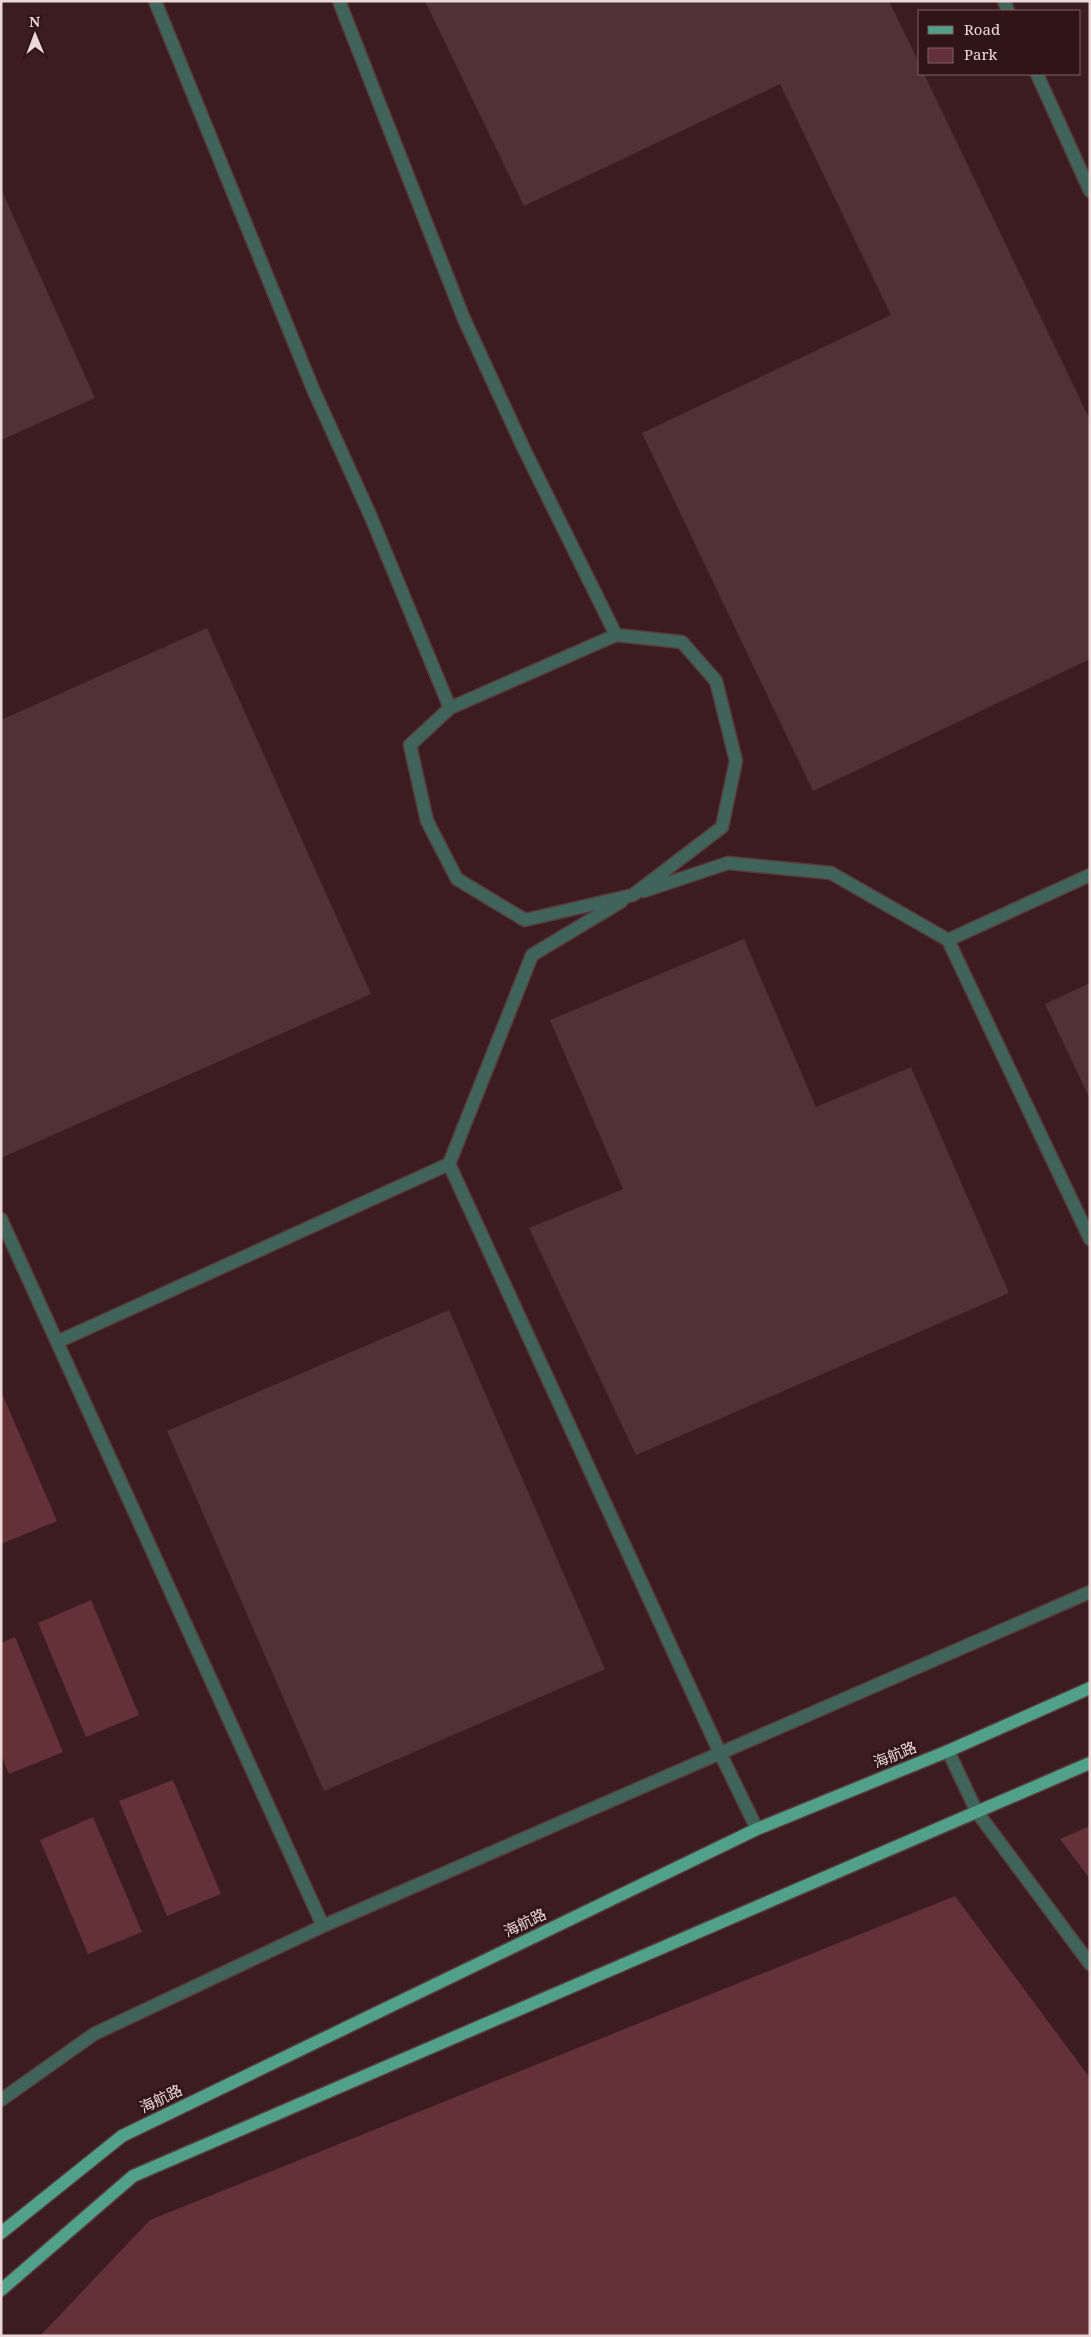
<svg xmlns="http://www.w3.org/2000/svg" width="1091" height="2337" viewBox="0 0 1091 2337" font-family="'Noto Serif','Noto Sans SC',serif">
  <rect width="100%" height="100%" fill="#3b1d20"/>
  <path fill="#633137" d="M1,1391L57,1521L1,1544Z
    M91,1600L139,1715L86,1737L38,1623Z
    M15,1637L63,1752L9,1774L1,1755V1643Z
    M173,1780L221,1894L167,1916L119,1801Z
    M93,1817L142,1932L88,1954L40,1840Z
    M1090,1826V1879L1060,1839Z
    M955,1896L1090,2078V2336H40L150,2220Z"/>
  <path fill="#513234" d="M425,1H889L920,65V74H924L1090,420V659L813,791L642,433L891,315L780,84L524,206Z
    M1,189L95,398L1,440Z
    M207,628L371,994L1,1158V720Z
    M744,939L816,1107L911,1067L1009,1293L636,1455L529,1228L623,1189L550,1020Z
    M1090,983V1099L1045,1004Z
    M449,1310L605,1669L324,1791L167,1431Z"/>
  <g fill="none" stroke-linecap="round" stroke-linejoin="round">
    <defs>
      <path id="minor" d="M155,1L313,389L371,517L450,708L410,745L427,821L457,879L525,920L633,895L722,827L736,761L716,681L682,642L616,635L523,447L464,319L339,1
        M1004,1L1008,11
        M1037,74L1090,191
        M450,708L616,635
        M644,891L728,863L831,873L948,940L1090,1239
        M622,901L532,955L449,1164L720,1753L757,1829
        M948,940L1090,875
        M1,1219L323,1926
        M57,1342L449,1164
        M948,1751L977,1812L1090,1964
        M1,2100L94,2034L323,1926L1090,1592"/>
      <path id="major" d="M1,2233L122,2136L757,1829L948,1751L1090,1688
        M1,2290L133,2176L1090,1763"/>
    </defs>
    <use href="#minor" stroke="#573b3e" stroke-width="15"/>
    <use href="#major" stroke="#573b3e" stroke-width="15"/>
    <use href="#minor" stroke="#406459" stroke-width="12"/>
    <use href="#major" stroke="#51a08a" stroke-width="12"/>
  </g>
  <g text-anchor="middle" stroke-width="5" stroke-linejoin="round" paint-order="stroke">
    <g font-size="15" fill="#edd8d9" stroke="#301417">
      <text transform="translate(895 1755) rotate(-22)" y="5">海航路</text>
      <text transform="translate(525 1923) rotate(-26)" y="5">海航路</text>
      <text transform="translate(161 2099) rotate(-26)" y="5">海航路</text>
    </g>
  </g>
  <rect width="1091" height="2337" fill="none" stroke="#edd8d9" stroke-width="5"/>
  <rect x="918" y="10" width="162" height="65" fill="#301417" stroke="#7c6265"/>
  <rect x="928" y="26" width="25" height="8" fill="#51a08a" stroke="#7c6265"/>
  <text x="964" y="35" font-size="15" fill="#edd8d9">Road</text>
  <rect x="928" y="48" width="25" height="15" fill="#633137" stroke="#7c6265"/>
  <text x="964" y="60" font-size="15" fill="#edd8d9">Park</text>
  <g transform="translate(35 35) rotate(359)" stroke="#301417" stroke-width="4" paint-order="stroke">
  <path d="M0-4L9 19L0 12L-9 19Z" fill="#edd8d9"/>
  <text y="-8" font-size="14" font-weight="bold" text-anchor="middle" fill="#edd8d9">N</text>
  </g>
</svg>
